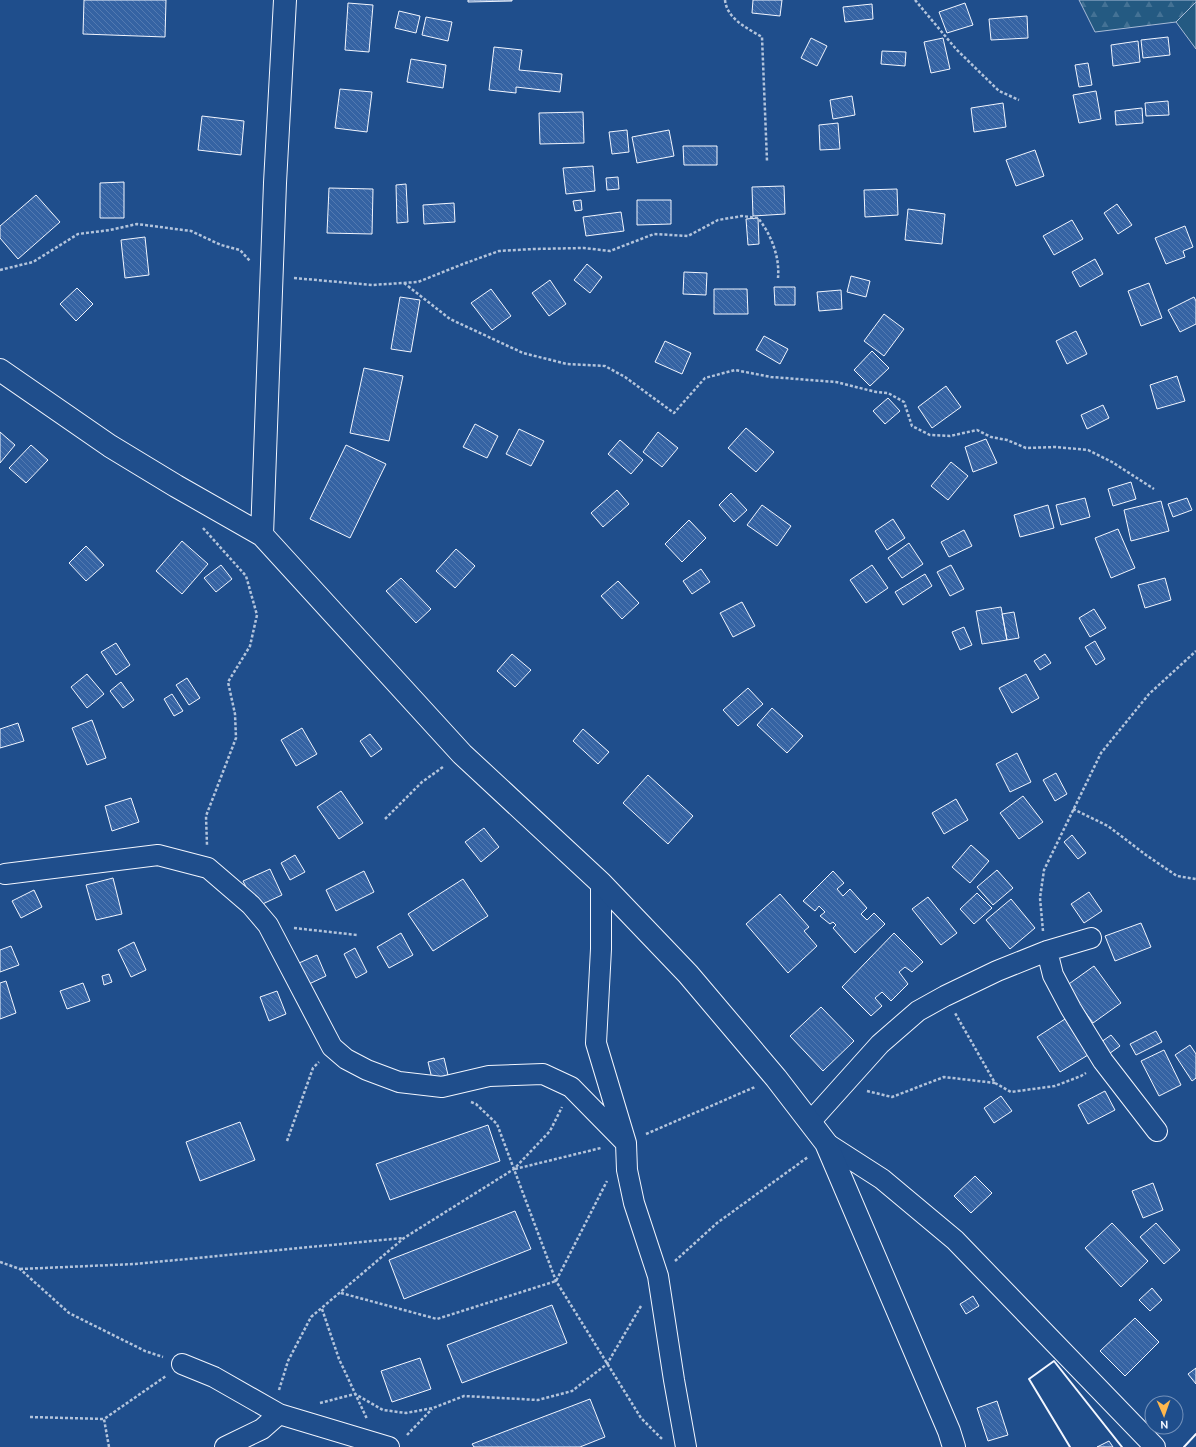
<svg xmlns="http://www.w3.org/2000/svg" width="1196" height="1447" viewBox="0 0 1196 1447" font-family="Ubuntu,sans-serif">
  <defs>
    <pattern id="forest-firs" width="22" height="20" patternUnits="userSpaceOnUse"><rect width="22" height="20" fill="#245a82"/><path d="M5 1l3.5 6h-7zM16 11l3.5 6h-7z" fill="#447295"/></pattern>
    <pattern id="building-back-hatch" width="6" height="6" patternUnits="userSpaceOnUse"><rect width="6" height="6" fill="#3563a3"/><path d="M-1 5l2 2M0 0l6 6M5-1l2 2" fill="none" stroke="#537ab1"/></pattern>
  </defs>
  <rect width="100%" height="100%" fill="#1f4e8c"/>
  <path fill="#245a82" stroke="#a8bbd7" d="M1196,2V49L1176,22Z"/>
  <path fill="url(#forest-firs)" stroke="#a8bbd7" d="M1079,0H1196V2L1176,22L1095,32Z"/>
  <path fill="url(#building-back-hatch)" stroke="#f2f6ff" d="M84,0H166L165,37L83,34Z
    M468,0H512V1L468,2Z
    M753,0H782L780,16L752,13Z
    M348,3L373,5L369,52L345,50Z
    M965,3L973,25L947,33L939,12Z
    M872,4L873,19L845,22L843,7Z
    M399,11L420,16L416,33L395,28Z
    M1027,16L1028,38L991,40L989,19Z
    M426,17L452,22L448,41L422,35Z
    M1168,37L1170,55L1143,58L1141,40Z
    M811,38L827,46L817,66L801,58Z
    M943,38L950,69L931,73L924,42Z
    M1138,41L1140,62L1113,66L1111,45Z
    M494,47L522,50L519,70L562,74L560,92L516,87V93L489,90Z
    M882,51L906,52L905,66L881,64Z
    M411,59L446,65L443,88L407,82Z
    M1088,63L1092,85L1079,87L1075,65Z
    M340,89L372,92L367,132L335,128Z
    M1096,91L1101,119L1079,123L1073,95Z
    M852,96L855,115L833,119L830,100Z
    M1168,101L1169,115L1146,116L1145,103Z
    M1003,103L1006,127L974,132L971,108Z
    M1142,108L1143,123L1116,125L1115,111Z
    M583,112L584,143L540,144L539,113Z
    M202,116L244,121L241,155L198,150Z
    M838,123L840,149L820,150L819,125Z
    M627,130L629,152L612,154L609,132Z
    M669,130L674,156L637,163L632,137Z
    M683,146H717V165H684Z
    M1035,150L1044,176L1016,186L1006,160Z
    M593,166L595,191L566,194L563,168Z
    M618,177L619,189L607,190L606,178Z
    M124,182V218H100V183Z
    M406,184L408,222L397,223L396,185Z
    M784,186L785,214L753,216L752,187Z
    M329,188L373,189L372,234L327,233Z
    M897,189L898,215L865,217L864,190Z
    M36,195L60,222L18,259L0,238V226Z
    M581,200L582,210L575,211L573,201Z
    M637,200H671V224L637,225Z
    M454,203L455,222L424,224L423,205Z
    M1117,204L1132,225L1118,234L1104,213Z
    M908,209L945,214L942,244L905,240Z
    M621,212L624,231L586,236L583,217Z
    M758,218L759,244L748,245L746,219Z
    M1072,220L1083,239L1054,255L1043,236Z
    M1185,226L1193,247L1183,251L1185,257L1166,264L1155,238Z
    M145,237L149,275L125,278L121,240Z
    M1095,259L1103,274L1080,287L1072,272Z
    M587,264L602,277L590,293L574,280Z
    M684,272L707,273L706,295L683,294Z
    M851,276L870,281L866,297L847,292Z
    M550,280L566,304L549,316L532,293Z
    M1149,283L1162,318L1141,326L1128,291Z
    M774,287H795V305H775Z
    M77,288L93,304L76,321L60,304Z
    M491,289L511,316L492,330L471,303Z
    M714,289H747L748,314H714Z
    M841,290L842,309L819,311L817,292Z
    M400,297L420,300L411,352L391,349Z
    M1194,297L1196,301V324L1180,332L1168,310Z
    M884,314L904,329L884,356L864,341Z
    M1076,331L1087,354L1067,364L1056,341Z
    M764,336L788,349L780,364L756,350Z
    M665,341L691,353L682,374L655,362Z
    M872,351L889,368L870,386L854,370Z
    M364,368L403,376L389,441L350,433Z
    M1177,376L1185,401L1157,409L1150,385Z
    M946,386L961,407L932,428L918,407Z
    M888,398L900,411L885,424L873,411Z
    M1103,405L1109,418L1087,429L1081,415Z
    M475,424L498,436L487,458L463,447Z
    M746,428L774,452L756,472L728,448Z
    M519,429L544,441L531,466L506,454Z
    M0,432L15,445L0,463Z
    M658,432L678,448L662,467L643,452Z
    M986,439L997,463L973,472L965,447Z
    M620,440L643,460L631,474L608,454Z
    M31,445L48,460L26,483L9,468Z
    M346,445L386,464L350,538L310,519Z
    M951,462L968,476L948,500L931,486Z
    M1131,482L1136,499L1113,506L1108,489Z
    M617,490L629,504L603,527L591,513Z
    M731,493L747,510L734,522L719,505Z
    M1085,498L1090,517L1061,525L1056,505Z
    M1187,498L1192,510L1173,517L1168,504Z
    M1161,501L1169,531L1131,541L1124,510Z
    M762,505L791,526L777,546L747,525Z
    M1048,505L1054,528L1020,537L1014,515Z
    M893,519L905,538L887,550L875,531Z
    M689,520L706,538L682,562L665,544Z
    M1118,529L1135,568L1111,578L1095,538Z
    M964,530L972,546L949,557L941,542Z
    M182,541L208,564L182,594L156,571Z
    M909,543L923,564L902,578L888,558Z
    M86,546L104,565L86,581L69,563Z
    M456,549L475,566L455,588L436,571Z
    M221,565L232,579L216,592L204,578Z
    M872,565L888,588L866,603L850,580Z
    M951,565L964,589L950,596L937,572Z
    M701,569L710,582L692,594L683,581Z
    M925,574L932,586L903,605L895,592Z
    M401,578L431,609L416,623L386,591Z
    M1165,578L1171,600L1145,608L1138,585Z
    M618,581L639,603L622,619L601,596Z
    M742,602L755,626L733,637L720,613Z
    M1001,607L1007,640L982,644L976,611Z
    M1094,609L1106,628L1090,637L1079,618Z
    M1014,612L1019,638L1007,640L1002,614Z
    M964,627L972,645L960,650L952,632Z
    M1095,641L1105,659L1096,665L1085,647Z
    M116,643L130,665L116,675L101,652Z
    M512,654L531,670L515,687L497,671Z
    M1045,654L1051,663L1040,670L1034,661Z
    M87,674L104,694L87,708L71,687Z
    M1026,674L1039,698L1012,713L999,688Z
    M187,678L200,698L189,705L176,685Z
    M121,682L134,700L123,708L110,691Z
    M748,688L763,704L738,726L723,710Z
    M172,694L183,711L174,716L164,699Z
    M772,708L803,736L787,753L757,725Z
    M92,720L106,758L87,765L72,728Z
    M18,723L24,741L0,748V729Z
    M302,728L317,754L296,766L281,740Z
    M583,729L609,752L598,764L573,741Z
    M370,734L382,749L371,757L360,741Z
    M1017,753L1031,782L1010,792L996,764Z
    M1056,773L1067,794L1055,801L1043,780Z
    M648,775L693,816L668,844L623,803Z
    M341,791L363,823L339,839L317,807Z
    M1023,796L1043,822L1019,839L1000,813Z
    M131,798L139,822L112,831L105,806Z
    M956,799L968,820L944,834L932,813Z
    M484,828L499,847L481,862L465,842Z
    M1072,835L1086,853L1078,859L1064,842Z
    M971,845L989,861L970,883L952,867Z
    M295,855L305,872L290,880L281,863Z
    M270,869L282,895L256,907L243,881Z
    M997,870L1013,888L993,905L977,887Z
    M364,871L374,892L336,911L326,890Z
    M833,871L844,883L837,889L843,896L850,889L867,908L861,914L867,920L874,913L885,924L855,953L833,928L836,925L833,922L830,924L820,916L825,912L819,906L815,911L803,901Z
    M113,878L122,914L96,920L86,885Z
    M463,879L488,916L433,951L408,914Z
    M34,890L42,907L21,918L12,901Z
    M1089,892L1102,911L1084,923L1071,904Z
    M977,893L992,908L974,924L960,909Z
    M780,894L809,927L804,931L817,946L788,973L746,924Z
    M928,897L957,933L941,945L912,909Z
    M1011,899L1035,928L1010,949L986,920Z
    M1141,923L1151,947L1115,961L1105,936Z
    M401,933L413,955L389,968L377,947Z
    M894,933L923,962L912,972L905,967L899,972L908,984L891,1001L882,992L875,998L882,1006L871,1016L842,987Z
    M134,942L146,970L131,977L118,950Z
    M11,946L19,965L0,972V950Z
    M355,948L367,972L356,978L344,954Z
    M317,955L326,976L309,984L299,963Z
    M1094,966L1121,1003L1093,1023L1066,986Z
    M109,974L112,982L104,985L102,976Z
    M6,981L16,1013L0,1019V983Z
    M83,983L90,1001L67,1009L60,991Z
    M277,991L286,1014L269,1021L260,997Z
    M821,1007L854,1041L823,1071L790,1036Z
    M1065,1019L1088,1055L1060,1072L1037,1037Z
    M1156,1031L1162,1042L1136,1055L1130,1044Z
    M1111,1035L1120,1046L1106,1056L1097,1045Z
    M1190,1045L1196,1054V1078L1192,1081L1175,1055Z
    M1164,1050L1181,1085L1159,1096L1141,1061Z
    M444,1058L448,1075L432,1079L428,1062Z
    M1105,1091L1115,1110L1088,1124L1078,1105Z
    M1001,1096L1012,1111L994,1123L984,1108Z
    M240,1122L255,1160L200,1181L186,1142Z
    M488,1125L500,1161L390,1200L376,1164Z
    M975,1176L992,1193L971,1213L954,1196Z
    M1153,1183L1163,1210L1143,1218L1132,1191Z
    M515,1211L531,1249L404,1299L389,1260Z
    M1112,1223L1148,1261L1121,1287L1085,1248Z
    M1156,1223L1180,1250L1164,1264L1140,1237Z
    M1152,1288L1162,1300L1150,1311L1139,1300Z
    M973,1296L979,1306L966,1314L960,1304Z
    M552,1305L567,1343L462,1383L447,1345Z
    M1135,1318L1159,1342L1125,1376L1100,1351Z
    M420,1358L431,1389L392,1402L381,1371Z
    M1196,1368V1384L1188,1374Z
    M590,1399L605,1437L580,1447H474L472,1444Z
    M997,1401L1008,1435L988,1441L977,1408Z
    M1109,1441L1113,1447H1097Z"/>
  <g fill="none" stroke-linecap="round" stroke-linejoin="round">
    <defs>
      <path id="street" d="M5,874L158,855L208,868L251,905L268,925L332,1047L346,1059L367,1070L399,1082L442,1087L489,1076L543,1074L571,1087L626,1143
        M601,883V949L596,1043L626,1143L627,1170L634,1203L658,1276L674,1380L686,1447
        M1047,951L1053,975L1071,1009L1103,1061L1157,1131
        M810,1122L880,1044L918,1011L945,996L997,971L1047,951L1091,938
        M826,1143L882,1179L955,1240L1155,1447
        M182,1364L214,1377L279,1414L389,1447
        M225,1447L262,1429L279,1414"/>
      <path id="secondary" d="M0,370L110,446L176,486L262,535L462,754L601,883L688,974L776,1078L826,1143L949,1431L954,1447
        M262,535L275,183L285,0"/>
    </defs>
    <use href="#street" stroke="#f2f6ff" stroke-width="22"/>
    <use href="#secondary" stroke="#f2f6ff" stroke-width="24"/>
    <path stroke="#b3c4dc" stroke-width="2.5" stroke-dasharray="3 2" stroke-linecap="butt" d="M725,0C727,19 747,28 762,37L767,161
      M915,0L956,49L999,91L1019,100
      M0,270L33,262L78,234L110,230L137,224L191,231L221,245L240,250L250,261
      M294,278L372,285L418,282L463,264L499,251L533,249L584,248L610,251L654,234L688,236L718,220L742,216L758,218C771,234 780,257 778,278
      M404,283L450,319L523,353L567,364L605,366L625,377L674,413L705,378L735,370L771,377L836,382L876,392L888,393L904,402L912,426L930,435L950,436L977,430L991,437L1007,440L1026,448L1056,447L1088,450L1112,462L1154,489
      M203,528L246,576L257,615L250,646L228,682L235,714L236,738L206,816L207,845
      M1073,809L1108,826L1146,855L1177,876L1196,879
      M385,819L422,782L443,767
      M294,928L357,935
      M1043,931L1040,898L1044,870L1101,753L1149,694L1196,651
      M995,1083L1011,1092L1055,1086L1081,1076L1086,1073
      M867,1091L892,1097L944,1077L995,1083L955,1013
      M471,1102L476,1104L497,1124L556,1281L641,1418L662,1439
      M646,1134L755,1087
      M287,1141L313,1068L319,1062
      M515,1169L601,1148
      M675,1261L717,1223L808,1157
      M0,1262L20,1269L69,1313L145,1351L163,1357
      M20,1269L135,1264L403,1238
      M341,1293L437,1319L556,1281L607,1181
      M322,1309L339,1359L367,1419
      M279,1390L288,1361L311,1317L404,1238L514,1169L550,1131L562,1107
      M320,1403L355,1394L383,1410L406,1413L433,1408L464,1396L538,1400L572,1391L607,1364L641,1306
      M30,1417L104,1419
      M407,1435L432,1409
      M109,1447L104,1419L166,1376"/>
    <use href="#street" stroke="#1f4e8c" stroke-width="20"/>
    <use href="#secondary" stroke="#1f4e8c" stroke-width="22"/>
    <path stroke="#f2f6ff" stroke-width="2" d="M1070,1447L1029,1379L1054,1361L1122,1447
      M1184,1447L1196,1434"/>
  </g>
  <g transform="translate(1164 1415) rotate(178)"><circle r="19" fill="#1f4e8c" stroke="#7391ba"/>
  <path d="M0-3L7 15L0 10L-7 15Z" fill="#ffb74d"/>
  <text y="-6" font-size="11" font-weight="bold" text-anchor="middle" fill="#f2f6ff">N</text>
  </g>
</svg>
